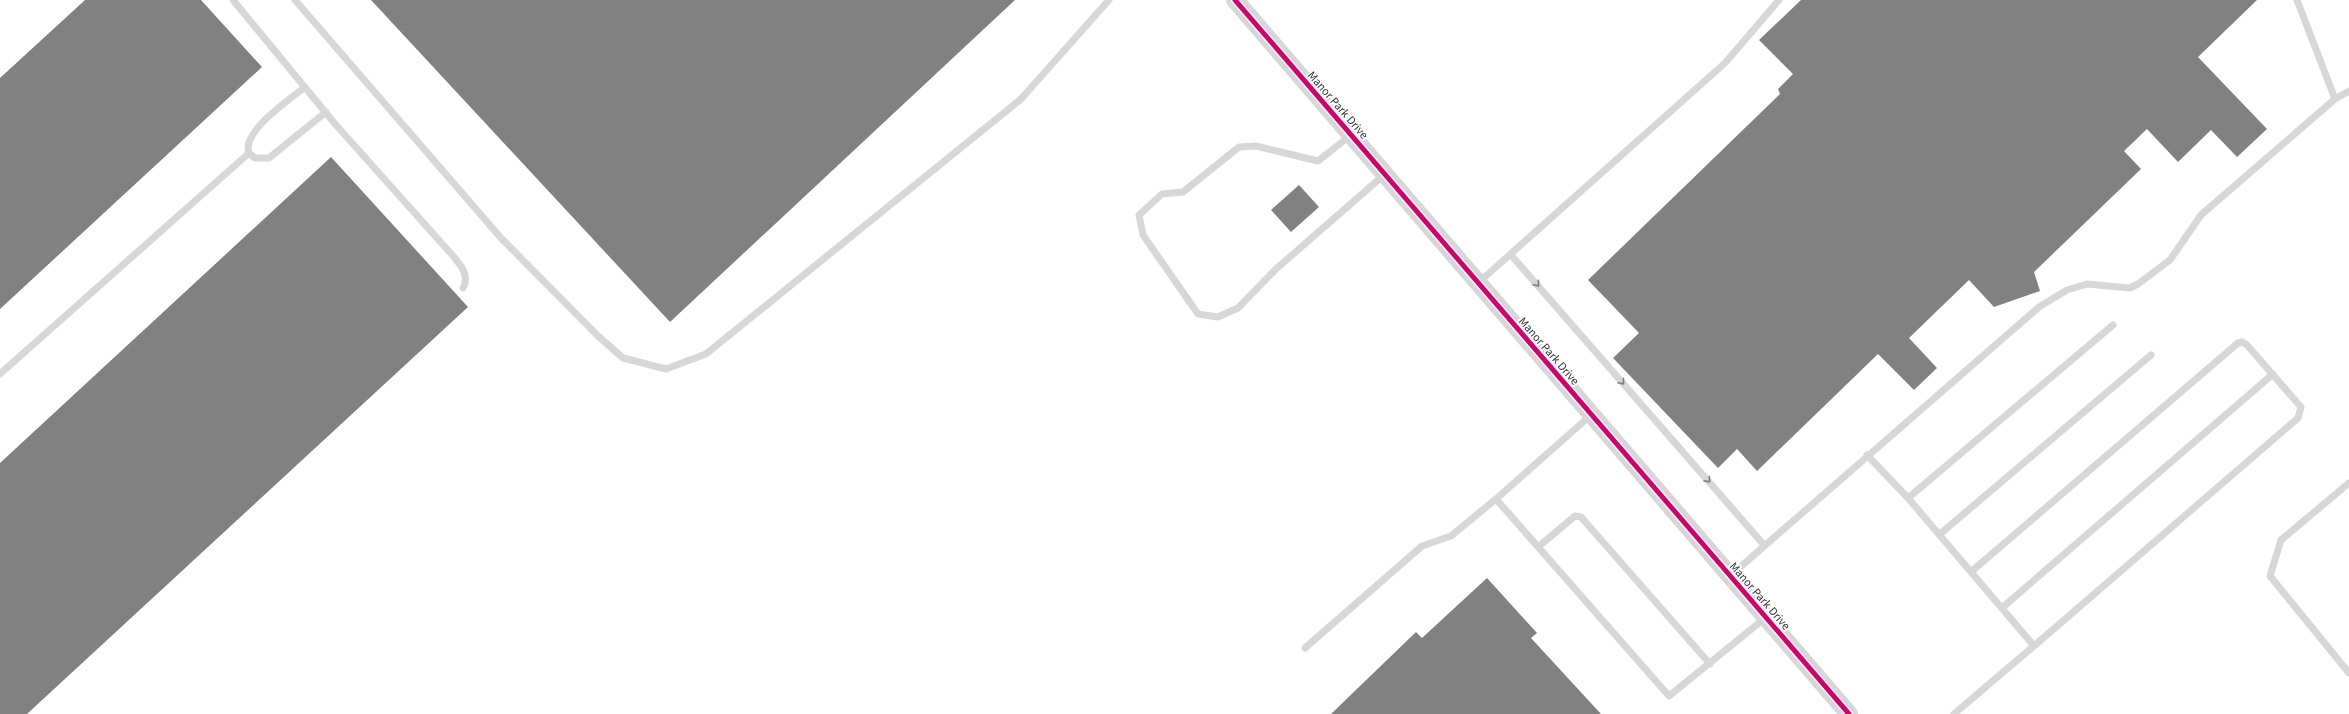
<svg xmlns="http://www.w3.org/2000/svg" width="2349" height="714" viewBox="0 0 2349 714" font-family="'Source Sans 3',sans-serif">
  <rect width="100%" height="100%" fill="#fff"/>
  <path fill="#818181" d="M85,0H201L262,67L0,309V78Z
    M371,0H1015L670,322Z
    M1801,0H2257L2198,57L2267,129L2237,157L2211,130L2178,162L2147,129L2124,151L2141,169L2034,272L2040,291L1994,307L1969,280L1909,338L1937,368L1914,390L1878,354L1757,471L1737,449L1718,468L1613,358L1639,333L1588,280L1780,94L1778,89L1793,74L1759,40Z
    M331,157L468,307L27,714H0V463Z
    M1299,185L1319,207L1291,232L1271,210Z
    M1487,578L1537,633L1531,638L1601,714H1331L1416,632L1422,638Z"/>
  <g fill="none" stroke-linecap="round" stroke-linejoin="round">
    <path stroke="#d7d7d7" stroke-width="7" d="M233,0L336,125L454,257C461,266 470,276 463,288
      M295,0L501,238L598,336L623,358L666,369L706,354L1021,99L1109,0
      M2335,99L2349,91
      M1351,135L1318,161L1256,146L1239,147L1183,192L1162,194L1139,215L1143,235L1198,314L1218,317L1238,308L1276,269L1385,174
      M249,153L255,158H269L326,112
      M1511,255L1764,545
      M1478,283L1725,63L1779,0
      M0,374L249,153C241,132 289,100 305,87
      M1591,415L1496,499L1669,696L1765,618
      M1867,455L1908,498L2034,646L1954,714
      M2349,483L2281,540L2270,576L2349,673
      M1908,498L2113,325
      M1940,534L2151,355
      M1538,547L1575,516L1581,517L1710,664
      M1972,571L2238,343L2242,342L2247,345L2301,407L2298,418L2034,646
      M1730,576L2039,307L2067,290L2087,284L2130,288L2138,284L2170,260L2201,215L2335,99L2297,0
      M2003,607L2273,374
      M1305,648L1422,546L1451,536L1496,499"/>
    <path stroke="#d7d7d7" stroke-width="18" d="M1235,0L1849,714"/>
    <defs>
      <path id="cycleway" d="M1235,0L1849,714"/>
    </defs>
    <use href="#cycleway" stroke="#fff" stroke-width="8"/>
    <use href="#cycleway" stroke="#d6006c" stroke-width="5"/>
  </g>
  <defs><path id="oneway-chevron" d="M-2-3.5L2.5 0L-2 3.5" fill="none" stroke-width="1.6" stroke-linecap="round" stroke-linejoin="round"/></defs>
  <g stroke="#7d7d7d">
    <use href="#oneway-chevron" transform="translate(1537 284) rotate(49)"/>
    <use href="#oneway-chevron" transform="translate(1622 382) rotate(49)"/>
    <use href="#oneway-chevron" transform="translate(1708 480) rotate(49)"/>
  </g>
  <g text-anchor="middle" stroke-width="4" stroke-linejoin="round" paint-order="stroke">
    <g font-size="12" fill="#333" stroke="#fff">
      <text transform="translate(1338 105) rotate(49)" y="4">Manor Park Drive</text>
      <text transform="translate(1549 351) rotate(49)" y="4">Manor Park Drive</text>
      <text transform="translate(1760 596) rotate(49)" y="4">Manor Park Drive</text>
    </g>
  </g>
</svg>
